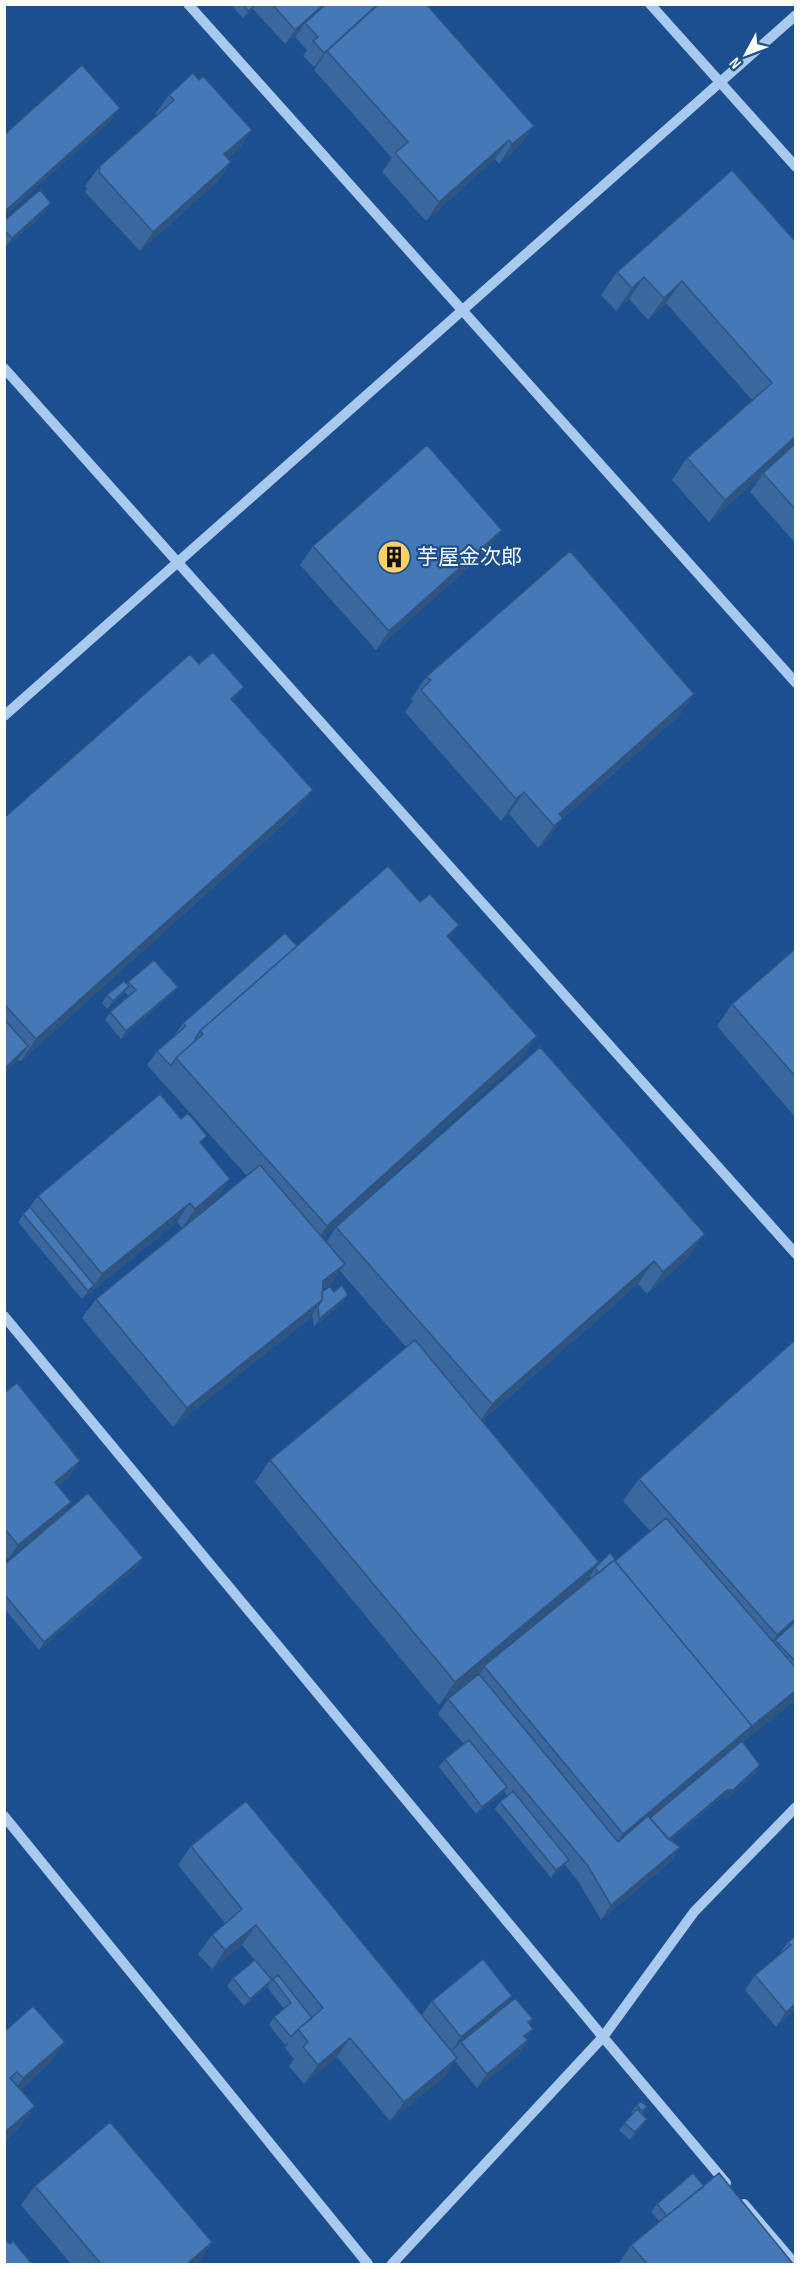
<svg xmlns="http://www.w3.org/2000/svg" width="800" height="2269" viewBox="0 0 800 2269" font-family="'Sofia Sans Condensed','Noto Sans JP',sans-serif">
  <rect width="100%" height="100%" fill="#1b4f8f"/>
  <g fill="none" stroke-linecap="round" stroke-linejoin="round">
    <path stroke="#a9c9ee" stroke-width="10" d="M188,4L796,683
      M650,4L796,167
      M4,368L796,1254
      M4,716L796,15
      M4,1316L603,2037L726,2183
      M4,1816L368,2264
      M744,2204L795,2264
      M392,2264L603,2037L694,1912L796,1807"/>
  </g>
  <path fill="#3a679d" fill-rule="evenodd" d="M234,4H426L534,126L520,145L499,164L495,159L426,221L382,172L392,158L314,70L319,63L314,67L303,56L307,50L295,37L299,32L285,44L253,9L243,18L233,7Z
    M169,95L239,149L228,158L218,181L140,251L85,192L87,188L85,186L99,167L157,115L155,114Z
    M46,211L7,246L4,243V221Z
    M795,241V543L750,492L762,475L709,522L672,480L687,458L752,400L666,303L648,320L629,299L616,311L601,295L617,272Z
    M313,546L489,549L376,650L300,565Z
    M426,677L694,694L678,717L562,819L547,841L538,848L509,814L501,821L405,712L413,701L411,699Z
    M234,701L297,812L20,1062L18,1060L4,1073V818Z
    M450,939L537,1036L522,1058L323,1238L326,1242L336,1227L690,1256L647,1294L638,1284L482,1421L599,1562L616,1560L650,1531L623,1501L639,1479L795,1340V1700L743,1742L760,1765L755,1773L728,1798L722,1797L671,1840L680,1847L670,1862L601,1920L578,1881L565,1865L551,1878L495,1809L500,1802L507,1796L504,1791L501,1795L476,1814L439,1767L445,1759L464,1744L438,1714L448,1699L479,1674L484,1668L439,1705L255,1482L270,1460L406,1347L340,1271L331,1283L322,1290V1292L348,1295L343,1302L314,1327L312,1314L309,1319L173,1427L82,1318L96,1299L182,1228L177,1222L82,1299L18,1222L38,1196L201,1144L230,1179L217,1198L183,1228L247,1176L147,1065L157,1051L173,1037L183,1023L297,946ZM590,1576L592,1578L584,1585Z
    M795,949V1117L717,1026L732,1004Z
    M128,982L178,987L172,994L121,1039L105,1020L110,1012L129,997L125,992L107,1009L102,1003L107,995L127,984Z
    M4,1393L70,1476L58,1486L71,1502L61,1517L8,1559L4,1555Z
    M4,1565L138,1566L39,1650L4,1608Z
    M191,1846L422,2015L432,2001L505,2006L533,2019L529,2024L533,2029L526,2038L528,2040L518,2055L477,2088L455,2061L444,2077L390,2121L337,2057L304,2084L289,2066L294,2059L285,2048L289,2042L285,2045L269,2025L274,2017L284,2009L267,1987L272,1981L266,1988L244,2006L227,1986L233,1978L255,1960L242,1945L212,1969L198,1954L212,1935L225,1923L178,1865Z
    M795,1936V2010L776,2027L745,1990L755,1975L778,1956L788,1942Z
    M4,2032L65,2042L49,2064L21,2089L35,2106L19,2128L4,2142Z
    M637,2105L647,2107L642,2114V2127L630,2140L619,2130L633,2114L631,2112Z
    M35,2186L212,2242L199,2261L195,2265H72L21,2205Z
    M703,2186L794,2265H618L631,2245L660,2222L651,2212L657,2204Z"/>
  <path fill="#305480" d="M256,4L252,10L243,18L248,11Z
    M324,4H330L305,23L299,32L285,44L295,30Z
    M378,4L327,51L319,63L314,67L324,53Z
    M120,108L110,122L4,217V212Z
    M534,126L520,145L499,164L512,144Z
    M252,130L239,149L211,173L224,154Z
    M509,140L495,159L426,221L439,202Z
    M231,162L218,181L140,251L153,232Z
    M51,203L46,211L7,246L12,238Z
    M644,277L629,299L616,311L632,288Z
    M682,281L666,303L648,320L664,298Z
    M795,437V445L709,522L725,500Z
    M502,530L489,549L376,650L389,631Z
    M244,687L228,709L231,699Z
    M694,694L678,717L562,819L547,841L538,848L554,826L559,814Z
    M313,790L297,812L20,1062L36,1039Z
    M524,792L509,814L501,821L516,799Z
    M459,925L443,948L447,936Z
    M129,986L123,994L107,1009L113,1001Z
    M178,987L172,994L121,1039L126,1031Z
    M537,1036L522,1058L312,1248L327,1226Z
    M28,1046L18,1060L4,1073V1068L6,1067Z
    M230,1179L217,1198L182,1228L195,1209Z
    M190,1203L177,1222L89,1293L102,1274Z
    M705,1234L690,1256L647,1294L663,1272Z
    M654,1261L638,1284L476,1426L492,1404Z
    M345,1264L331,1283L309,1300L323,1281Z
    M94,1285L89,1293L82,1299L88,1291Z
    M348,1295L343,1302L314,1327L319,1319Z
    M322,1300L309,1319L173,1427L187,1408Z
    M80,1461L70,1476L45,1496L55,1482Z
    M71,1502L61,1517L8,1559L18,1545Z
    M143,1558L138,1566L39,1650L44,1642Z
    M599,1562L584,1585L439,1705L455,1682Z
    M795,1619V1628L775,1640L765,1654L761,1657L777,1635Z
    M795,1691V1701L740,1744L608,1856L623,1834L749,1729Z
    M760,1765L755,1773L728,1798L722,1797L657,1852L663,1844L727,1790Z
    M507,1787L501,1795L476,1814L482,1807Z
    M680,1847L670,1862L601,1920L611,1905Z
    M569,1860L563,1867L551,1878L556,1870Z
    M256,1925L242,1945L212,1969L225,1950Z
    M272,1980L266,1988L244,2006L250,1999Z
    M512,1996L502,2010L461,2042L458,2046L451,2052L461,2037Z
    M795,2004V2010L776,2027L786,2012Z
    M533,2029L523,2043L524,2036Z
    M350,2038L337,2057L304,2084L318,2065Z
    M528,2040L518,2055L477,2088L487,2074Z
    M65,2042L49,2064L7,2101L23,2078Z
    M457,2058L444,2077L390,2121L404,2102Z
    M35,2106L19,2128L4,2142V2133Z
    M647,2119L642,2127L630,2140L635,2132Z
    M212,2242L199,2261L195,2265H186Z"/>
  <path fill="#4478b7" stroke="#305480" stroke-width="1.5" d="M243,4H256L248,11Z
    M272,4H324L295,30Z
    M326,4H378L324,53L313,41L318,37L305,23Z
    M379,4H426L534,126L512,144L509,140L439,202L395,153L408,142L327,51Z
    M82,65L120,108L4,212V135Z
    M193,73L199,80L203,76L252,130L224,154L231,162L153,232L99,172L100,169L99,167L174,100L169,95Z
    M732,170L795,241V437L725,500L687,458L772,383L682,281L664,298L644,277L632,288L617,272Z
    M40,190L51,203L12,238L4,230V221Z
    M795,444V509L763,473Z
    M427,445L502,530L389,631L313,546Z
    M570,551L694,694L559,814L563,818L554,826L524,792L516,799L421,690L431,680L426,677Z
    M213,652L244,687L231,699L313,790L36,1039L4,1004V818L190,654L199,664Z
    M388,866L420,902L430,894L459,925L447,936L537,1036L327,1226L176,1058L203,1034L200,1031Z
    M285,933L297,946L200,1031L195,1039L196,1040L176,1058L171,1066L157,1051L186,1026L183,1023Z
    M795,949V1076L732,1004Z
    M154,960L178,987L126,1031L110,1012L136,990L128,982Z
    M124,981L129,986L113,1001L107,995Z
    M4,1019L28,1046L6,1067L4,1065Z
    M540,1047L705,1234L663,1272L654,1261L492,1404L336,1227Z
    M160,1094L181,1119L188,1113L207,1136L200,1142L230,1179L195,1209L190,1203L102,1274L38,1196Z
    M260,1165L345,1264L323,1281L322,1300L187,1408L96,1299Z
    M30,1207L94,1285L88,1291L23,1214Z
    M342,1285L348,1295L319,1319L318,1306L322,1300V1292L330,1286L334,1292Z
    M415,1340L599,1562L455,1682L270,1460Z
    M795,1340V1619L777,1635L639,1479Z
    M17,1383L80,1461L55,1482L71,1502L18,1545L4,1528V1393Z
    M88,1493L143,1558L44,1642L4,1594V1565Z
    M666,1518L795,1667V1691L752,1726L615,1561Z
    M610,1553L616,1560H614L599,1573L595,1568Z
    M614,1560L752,1726L623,1834L484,1666Z
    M795,1622V1661L775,1640Z
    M479,1674L618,1842L648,1816L667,1838L680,1847L611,1905L588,1866L448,1699Z
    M469,1740L507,1787L482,1807L445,1759Z
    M742,1741L760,1765L733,1790H727L669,1839L650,1818Z
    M513,1791L569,1860L556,1870L500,1802Z
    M246,1801L457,2058L404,2102L350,2038L318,2065L303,2047L308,2042L298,2029L323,2008L256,1925L225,1950L212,1935L242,1909L191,1846Z
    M795,1936V2004L786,2012L755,1975L791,1945L788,1942Z
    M483,1959L512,1996L461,2037L432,2001Z
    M255,1960L272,1980L250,1999L233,1978Z
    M278,1975L312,2018L298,2029L294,2034L291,2037L274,2017L291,2003L273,1979Z
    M515,1998L533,2019L528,2022L533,2029L524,2036L528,2040L487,2074L461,2042Z
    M33,2006L65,2042L23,2078L17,2072L10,2078L35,2106L4,2133V2032Z
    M641,2101L647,2107L642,2111L637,2105Z
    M637,2109L647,2119L635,2132L624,2123Z
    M110,2122L212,2242L186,2265H102L35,2186Z
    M693,2173L704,2186L667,2216L657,2204Z
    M719,2173L794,2265H648L631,2245Z
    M4,2238L10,2244L13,2241L33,2265H4Z"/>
  <defs>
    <symbol id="building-disc" viewBox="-11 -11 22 22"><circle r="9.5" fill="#ffd166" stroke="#1b4f8f"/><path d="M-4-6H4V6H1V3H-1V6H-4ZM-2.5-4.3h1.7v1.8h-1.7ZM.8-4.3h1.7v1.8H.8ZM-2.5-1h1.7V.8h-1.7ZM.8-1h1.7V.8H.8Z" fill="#111"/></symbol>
  </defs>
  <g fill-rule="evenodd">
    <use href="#building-disc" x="375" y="538" width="38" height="38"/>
  </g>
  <g text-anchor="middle" stroke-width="4.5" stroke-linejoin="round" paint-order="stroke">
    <g font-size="21" fill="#fff" stroke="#1b4f8f" text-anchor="start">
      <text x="417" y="564">芋屋金次郎</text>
    </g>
  </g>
  <rect width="800" height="2269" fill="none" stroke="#ffffff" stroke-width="12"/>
  <g transform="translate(746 54) rotate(229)" stroke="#1b4f8f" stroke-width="4.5" paint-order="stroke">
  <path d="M0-4.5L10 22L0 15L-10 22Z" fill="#ffffff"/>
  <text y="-9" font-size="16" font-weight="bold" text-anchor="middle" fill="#ffffff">N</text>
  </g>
</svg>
